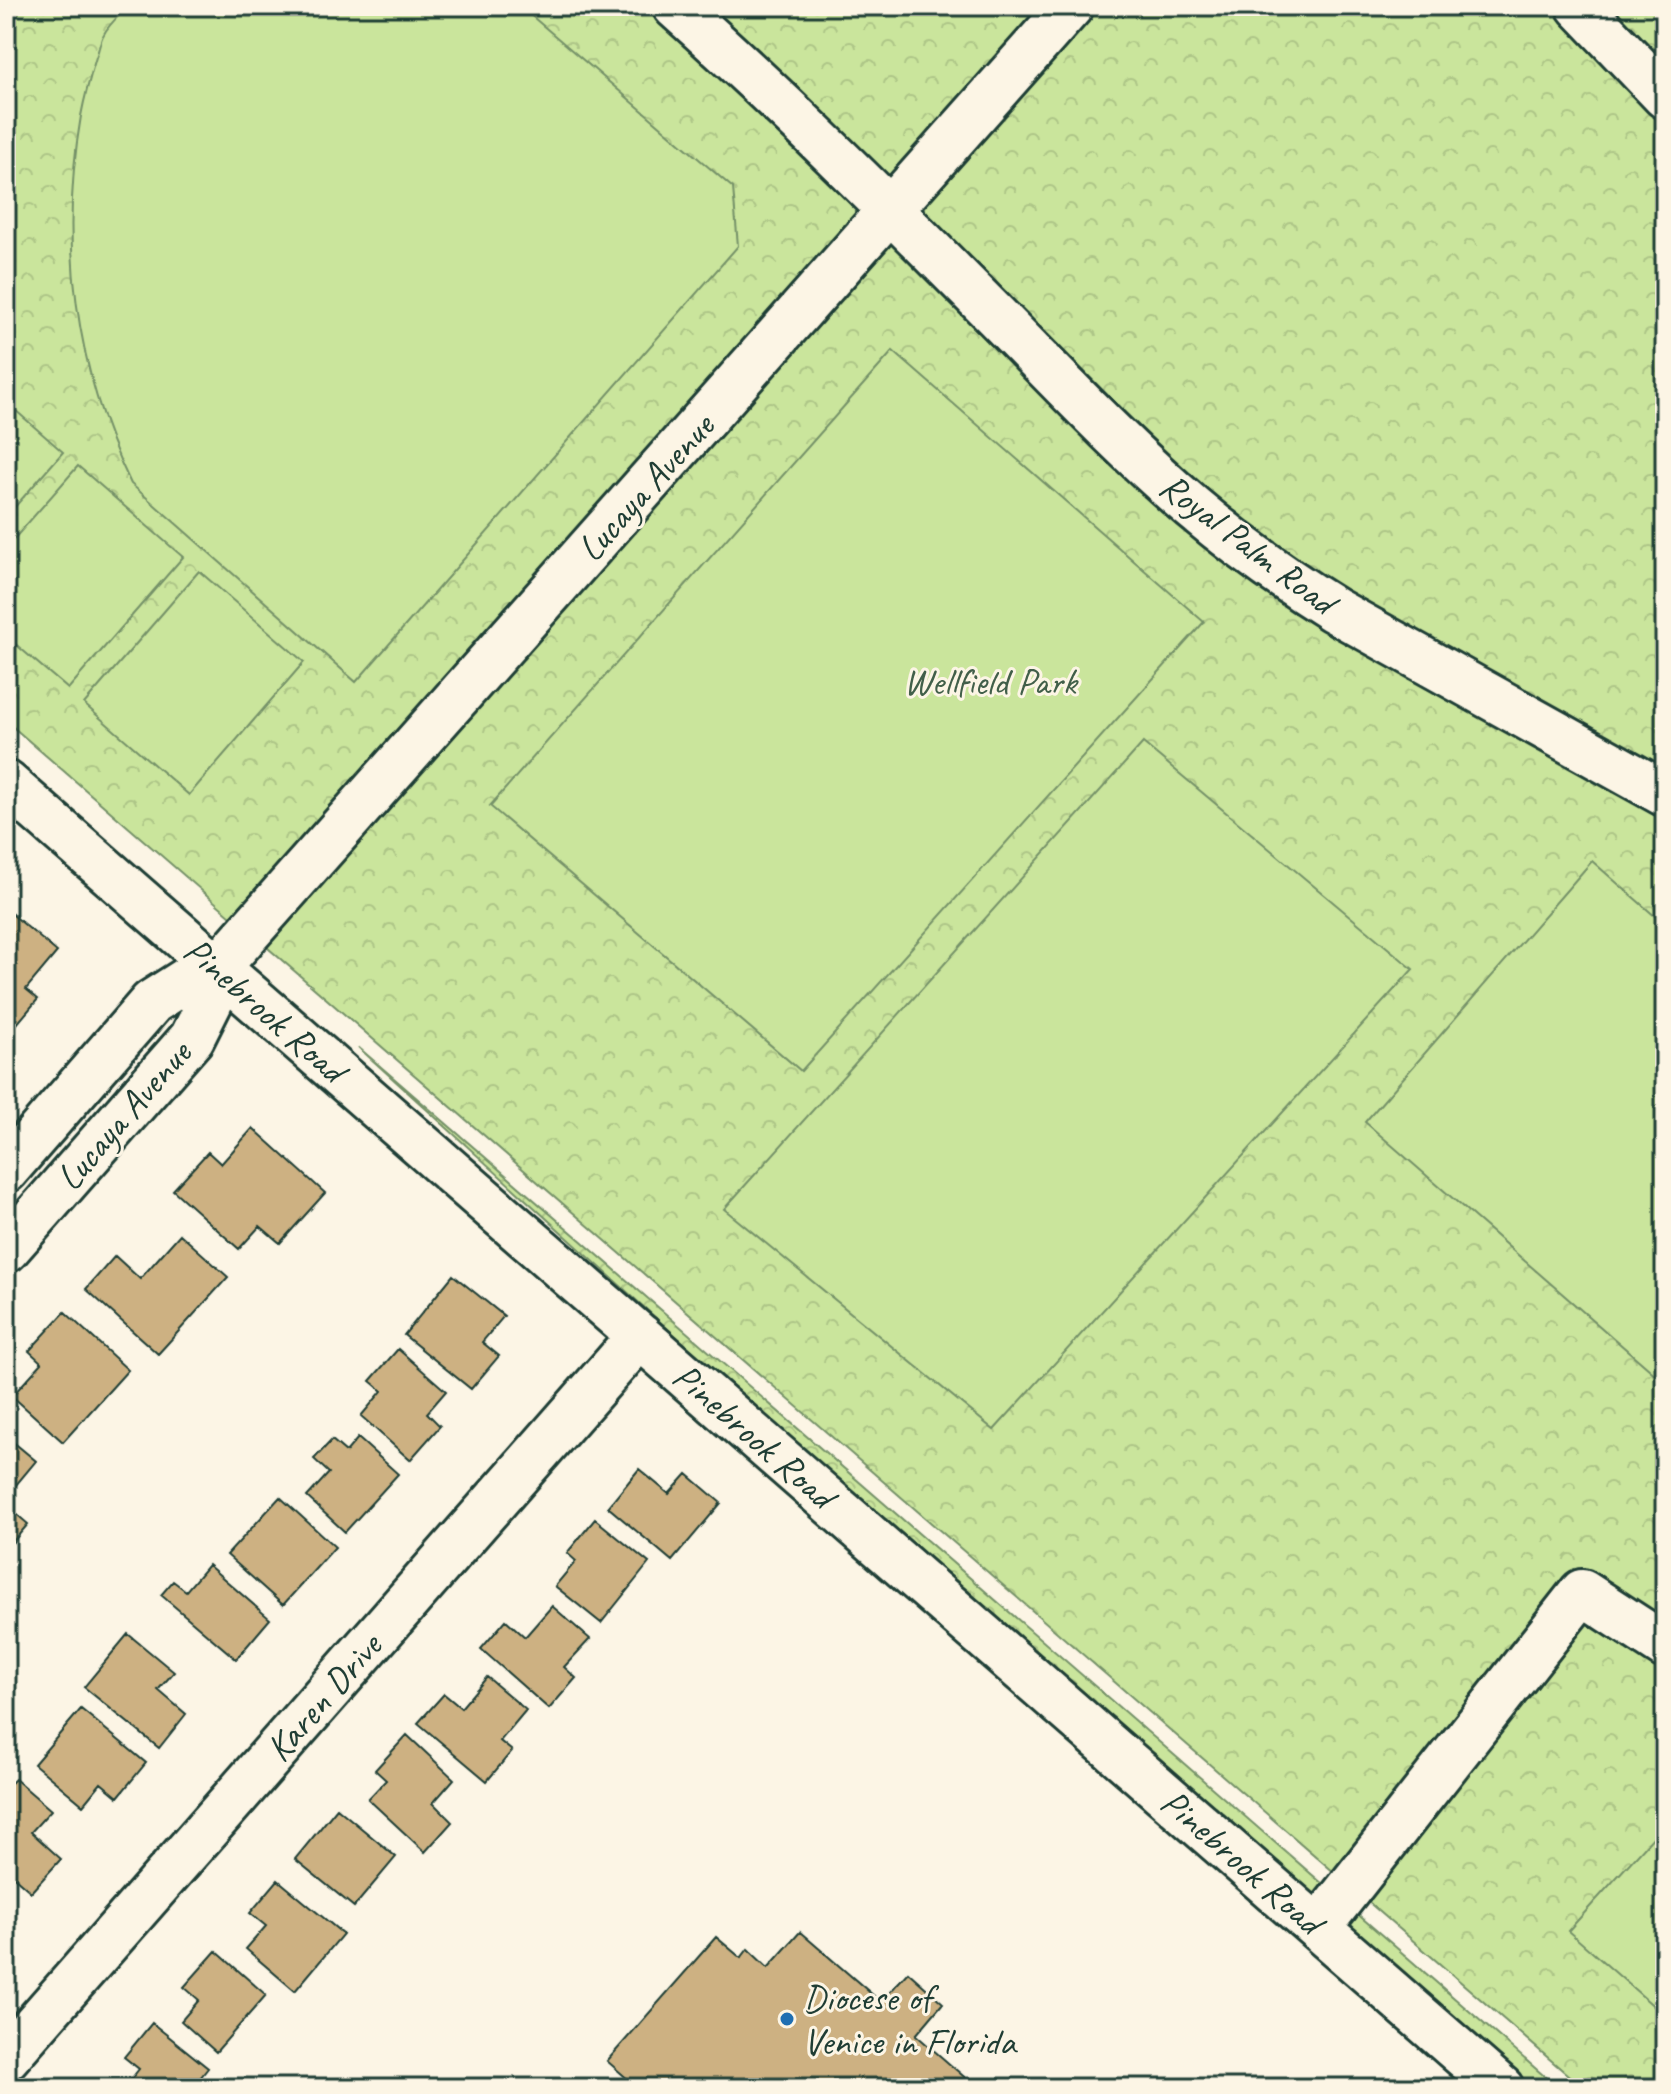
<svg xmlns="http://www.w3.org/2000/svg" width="1671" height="2094" viewBox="0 0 1671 2094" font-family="Caveat,sans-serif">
  <defs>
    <pattern id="park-crowns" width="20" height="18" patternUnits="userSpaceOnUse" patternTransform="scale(2)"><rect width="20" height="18" fill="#cae59c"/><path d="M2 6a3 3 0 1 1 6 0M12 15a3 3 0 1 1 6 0" fill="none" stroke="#adc587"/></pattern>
  </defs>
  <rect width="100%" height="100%" fill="#fcf5e5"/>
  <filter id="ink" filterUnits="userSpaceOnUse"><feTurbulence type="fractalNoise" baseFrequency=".0125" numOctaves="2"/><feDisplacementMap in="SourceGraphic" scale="16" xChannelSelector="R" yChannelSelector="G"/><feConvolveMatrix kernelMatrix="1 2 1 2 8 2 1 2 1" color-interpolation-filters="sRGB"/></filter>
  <g filter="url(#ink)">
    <path fill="url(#park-crowns)" stroke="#749168" stroke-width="2" d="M6,6H1665V2088H1583L6,721Z
      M358,1047L1558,2088H1530L835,1481Z"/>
    <path fill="#cae59c" stroke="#749168" stroke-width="2" d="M128,6H520L733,188L738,246L356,682L131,484C75,369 59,242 81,116C85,95 90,77 96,57C99,50 100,40 104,34C109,24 120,15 128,6Z
      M893,351L1204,622L801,1071L490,806Z
      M6,402L63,452L6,517Z
      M78,466L183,557L68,689L6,636V548Z
      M199,571L304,662L189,795L84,704Z
      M1143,743L1413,969L994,1430L724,1209Z
      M1592,861L1665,925V1383L1365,1122Z
      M1665,1824V2016L1568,1931Z"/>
    <path fill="#cdb182" stroke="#1f3d34" stroke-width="2" d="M6,909L57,952L26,989L38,999L6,1037Z
      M253,1128L325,1193L280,1243L260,1226L239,1249L173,1190L208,1152L221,1164Z
      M180,1234L228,1277L158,1354L86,1289L115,1256L140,1279Z
      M453,1275L504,1316L482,1342L499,1356L471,1389L404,1335Z
      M65,1312L128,1370L63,1442L12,1396L42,1363L29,1351Z
      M398,1349L446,1391L427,1413L440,1426L410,1460L361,1416L382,1391L370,1381Z
      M6,1436L36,1461L6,1497Z
      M358,1438L398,1474L345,1532L307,1497L329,1473L314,1459L332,1440L346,1452Z
      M639,1469L669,1494L687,1474L721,1503L672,1561L608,1507Z
      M280,1497L335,1547L283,1605L227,1555Z
      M6,1505L28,1524L6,1550Z
      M595,1519L649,1563L601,1623L555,1586L576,1561L567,1553Z
      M208,1565L270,1619L236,1659L161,1595L173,1581L186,1591Z
      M552,1606L590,1639L564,1667L576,1678L549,1709L481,1649L506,1620L525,1637Z
      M128,1634L174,1672L158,1690L186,1714L159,1748L84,1687Z
      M487,1677L526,1710L500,1741L512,1751L487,1781L418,1723L444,1694L461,1708Z
      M81,1709L146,1763L118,1797L101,1783L83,1805L34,1764Z
      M407,1735L454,1779L433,1803L452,1822L425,1852L368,1799L386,1780L375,1770Z
      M15,1779L51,1810L31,1832L61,1859L31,1892L6,1870V1788Z
      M337,1808L396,1857L354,1907L295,1859Z
      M278,1880L343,1934L295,1991L246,1949L266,1926L250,1913Z
      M800,1932L881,2002L908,1972L943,2003L916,2035L977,2088H638L607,2061L716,1937L741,1958L748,1949L768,1968Z
      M216,1951L266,1995L216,2052L181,2021L199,2000L184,1987Z
      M152,2023L208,2068L192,2088H124L139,2069L124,2057Z"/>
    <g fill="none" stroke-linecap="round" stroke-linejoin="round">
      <defs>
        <path id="minor" d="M675,6C786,105 892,211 997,317C1061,382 1123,448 1192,507C1237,545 1284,579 1334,610L1665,794
          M1579,6L1665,96
          M6,783L1501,2088
          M6,1170L152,1002L185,981L217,968L1071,6
          M6,1250L192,1038L210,1002L217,968
          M1318,1928L1582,1592L1665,1646
          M6,2058L640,1336"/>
      </defs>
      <use href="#minor" stroke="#1f3d34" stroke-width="50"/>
      <use href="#minor" stroke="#fcf5e5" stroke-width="44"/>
    </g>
  </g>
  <circle fill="#1f6fb2" stroke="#fcf5e5" stroke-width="3" cx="787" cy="2019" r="8"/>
  <g text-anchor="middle" stroke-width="6" stroke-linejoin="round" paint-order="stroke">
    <g font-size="38" fill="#1f3d34" stroke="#fcf5e5">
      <text transform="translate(645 487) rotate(-48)" y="13">Lucaya Avenue</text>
      <text transform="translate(1248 543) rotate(37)" y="13">Royal Palm Road</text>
      <text transform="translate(265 1009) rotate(41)" y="13">Pinebrook Road</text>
      <text transform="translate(123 1115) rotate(-49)" y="13">Lucaya Avenue</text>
      <text transform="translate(754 1435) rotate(41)" y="13">Pinebrook Road</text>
      <text transform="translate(323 1697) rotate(-49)" y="13">Karen Drive</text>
      <text transform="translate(1242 1861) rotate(41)" y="13">Pinebrook Road</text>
    </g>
    <g font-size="38" fill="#415f49" stroke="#fcf5e5">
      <text x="990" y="694">Wellfield Park</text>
    </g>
    <g font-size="38" fill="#1f3d34" stroke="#fcf5e5" text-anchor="start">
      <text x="803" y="2010">Diocese of<tspan x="803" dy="44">Venice in Florida</tspan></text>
    </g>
  </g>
  <rect width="1671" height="2094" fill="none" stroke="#fcf5e5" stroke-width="32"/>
  <rect x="16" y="16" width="1639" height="2062" fill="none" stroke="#1f3d34" stroke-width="3" filter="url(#ink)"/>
</svg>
